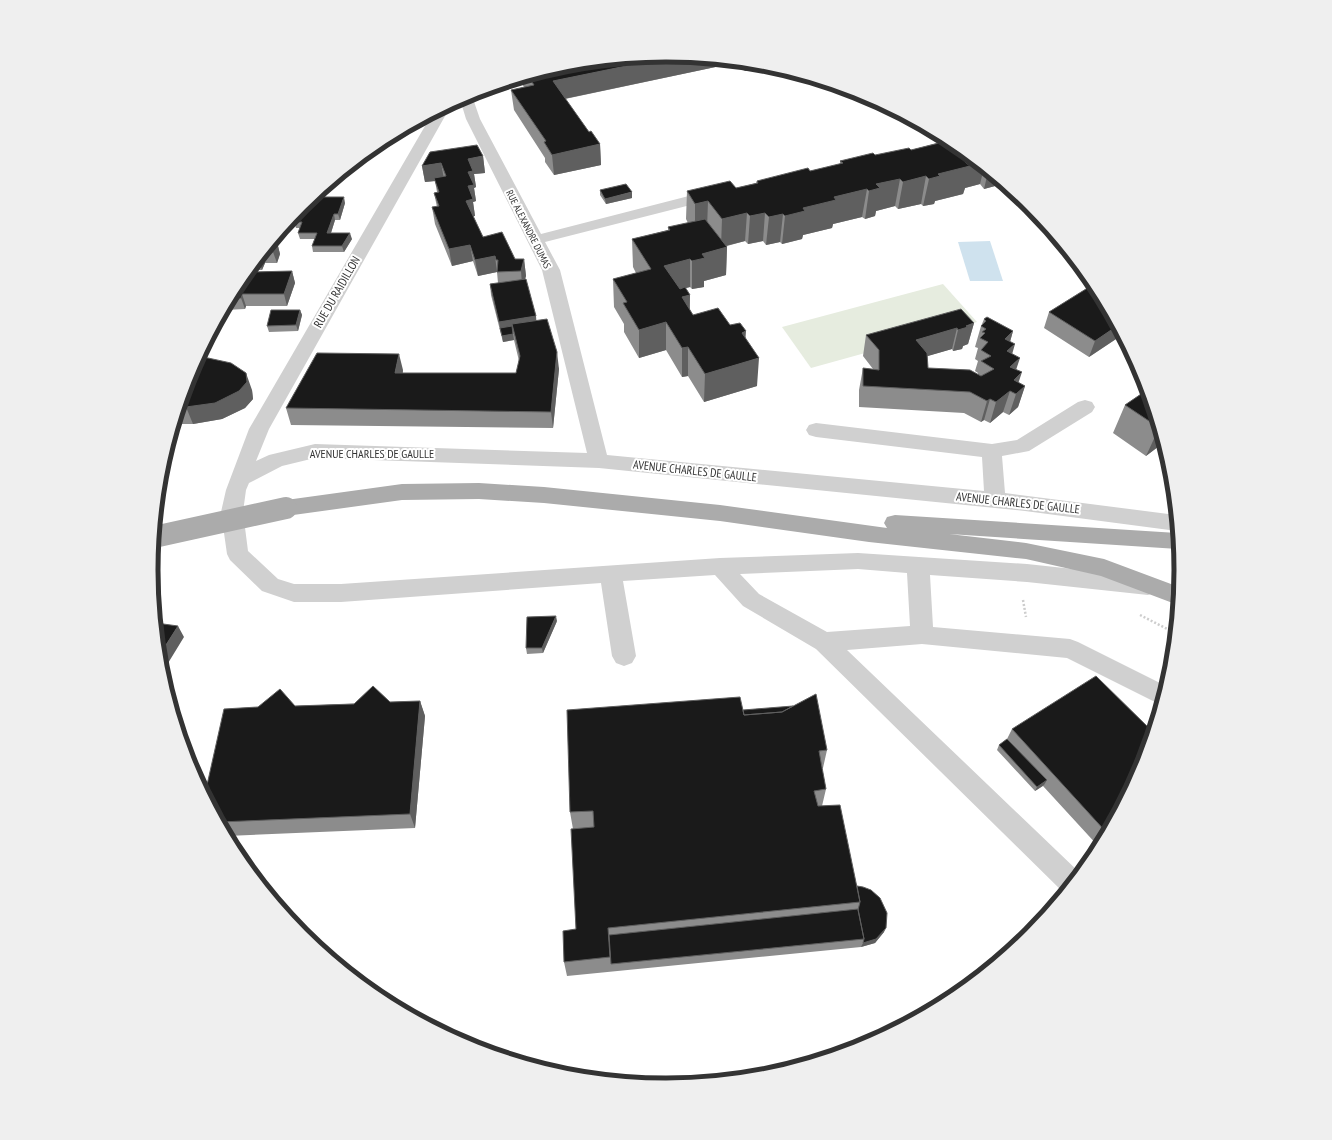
<svg xmlns="http://www.w3.org/2000/svg" width="1332" height="1140" viewBox="0 0 1332 1140" font-family="'PT Sans Narrow',sans-serif">
  <rect width="100%" height="100%" fill="#fff"/>
  <path fill="#e6ecdf" d="M943,284L977,322L811,368L782,327Z"/>
  <path fill="#cfe2ee" d="M990,241L1003,281H970L958,242Z"/>
  <g fill="none" stroke-linecap="round" stroke-linejoin="round">
    <path stroke="#cdcdcd" stroke-width="2.5" stroke-dasharray="2 2" stroke-linecap="butt" d="M1023,600L1026,617
      M1140,615L1175,633"/>
    <path fill="#d0d0d0" fill-rule="evenodd" d="M471,93L480,119L541,234L716,189L722,191L724,194L722,197L545,242L560,270L607,455L984,491L982,457L816,437L809,435L806,430L809,425L816,423L992,444L1017,440L1078,402L1085,400L1092,402L1095,407L1092,412L1029,451L1002,456L1005,493L1176,515L1177,531L1025,511L599,468L315,458L282,466L249,483L246,490L243,512L248,551L278,579L294,584H341L720,558L858,553L1027,564L1148,577L1156,580L1159,586L1156,592L1148,595L1027,582L930,575L933,627L1070,639L1078,642L1166,686L1161,705L1067,658L922,644L847,650L1080,873L1064,893L816,649L743,606L715,575L623,581L636,656L632,663L624,666L616,663L612,656L601,583L341,602H294L262,591L230,560L227,554L221,512L226,490L249,429L432,114L447,106L449,109L269,429L256,461L269,455L315,444L587,453L542,270L466,119L460,99ZM858,569L907,573L910,626L827,632L759,594L740,574Z"/>
    <path fill="#ababab" fill-rule="evenodd" d="M479,483L544,487L720,505L887,528L884,523L887,517L895,515L1177,533L1178,549L949,534L1026,543L1104,559L1179,587L1178,605L1101,576L1026,559L869,542L720,521L544,503L479,499L402,500L286,516L279,514L275,508L279,502L286,500L402,484Z"/>
    <path stroke="#ababab" stroke-width="22" d="M154,537L286,508"/>
  </g>
  <path fill="#8c8c8c" d="M666,55L725,61V65L565,99L589,132L600,144L601,165L554,175L545,162V158L514,110L511,90L524,87L522,84L521,78L566,65Z
    M727,61L767,65L745,71Z
    M939,137L952,142L1000,181L996,183L995,186L984,189L980,184L965,188L963,194L935,201L934,204L923,206L921,204L898,209L895,206L876,211L875,216L865,219L862,217L833,224L832,228L803,235L802,239L782,244L780,242L766,245L763,241L748,244L745,241L727,246V247L726,275L704,281V287L692,289L690,287L685,288L690,295V310L693,315L730,325L746,339L757,386L704,402L688,376L682,377L666,350L639,358L624,332V324L614,307L613,279L636,273L633,267L632,239L668,230V227L688,223L686,219L687,191L736,188L756,183L757,181L810,171L840,164V161L911,150L937,143Z
    M483,156L485,173L474,174L476,187L474,188L476,201L473,202L475,216H473L483,237L515,259H524L526,276L525,279L536,316V320L559,369L553,428L291,425L286,408L403,370V373H516L519,361L514,340L503,342L491,295L490,284L498,283L497,272L478,276L473,261L452,266L435,224L432,207H437L434,193L437,192L435,181L425,182L422,166Z
    M600,190L632,198L606,204L600,195Z
    M345,203L340,220H335L331,233L352,239L344,252H313L312,246L315,239H300L298,233L300,228H296L294,222L295,219L294,215L302,206Z
    M273,241V242H277L280,254L277,263H265L262,270H253V272L292,271L295,283L287,306H246L245,309L225,310L224,309L238,284L247,277L249,270Z
    M1094,284L1122,335L1089,357L1044,328L1049,312Z
    M300,310L302,315L298,331L269,332L267,326Z
    M984,319L1013,331L1010,342L1012,354L1018,383L1025,386L1018,407L1009,415L1003,412L990,423L984,420L981,422L964,413L859,407V390L863,368L873,369L863,356L866,335L974,323L968,344L963,346L962,349L953,351L952,349L927,356L928,368L978,374V373L975,371L978,361L975,359L978,348L975,347L981,326L982,324Z
    M190,373L252,390L253,399L245,408L222,419L193,424H175Z
    M1147,390L1163,443L1146,456L1113,433L1125,405Z
    M557,621L543,653L527,654L526,648Z
    M420,701L425,716L415,828L227,836L205,794L295,706Z
    M743,710L827,750L823,768H822L826,789L822,806L857,886L884,932L875,943L861,947L567,976L564,962L576,929L573,829L570,812Z
    M1012,729L1142,767L1099,847L1043,786L1035,791L997,750L999,745L1007,739Z"/>
  <path fill="#5f5f5f" d="M675,56L725,61V65L554,101L553,81Z
    M746,63L767,65L769,66L745,71Z
    M600,144L601,165L554,175L552,155Z
    M483,156L485,173L474,174L476,187L474,188L476,201L473,202L475,216L469,217L466,201L468,186V159Z
    M974,160L984,168L980,184L965,188L963,194L935,201L934,204L923,206L929,179L965,162Z
    M441,163L444,179L434,178L435,181L425,182L422,166Z
    M988,172L1000,181L996,183L995,186L984,189Z
    M926,176L921,204L898,209L903,182Z
    M900,179L895,206L876,211L875,216L865,219L869,191L876,184Z
    M867,189L862,217L833,224L832,228L803,235L802,239L782,244L785,216L803,208L834,197Z
    M632,192V198L606,204L605,199Z
    M344,197L345,203L340,220L338,214Z
    M708,201L707,229L695,232V204Z
    M747,213L745,241L721,247L722,219Z
    M765,213L763,241L748,244L750,216Z
    M334,214L335,220L329,239L327,233Z
    M783,214L780,242L766,245L769,217Z
    M350,233L352,239L344,252L342,246Z
    M277,242L280,254L277,263L273,252Z
    M470,245L473,261L452,266L449,249Z
    M727,247L726,275L704,281V287L692,289V261L702,254Z
    M262,254L265,263L262,270L258,259Z
    M495,256L497,272L478,276L475,260Z
    M524,259L526,276L523,285H522L521,271Z
    M690,259V287L664,294V266Z
    M292,271L295,283L287,306L284,294Z
    M242,294L246,306L245,309L241,298Z
    M690,295L689,323L682,297Z
    M300,310L302,315L298,331L296,325Z
    M536,316L537,328L512,324L513,332L500,328L499,322Z
    M666,322V350L639,358V330Z
    M974,323L968,344L963,346L962,349L953,351L958,330Z
    M1117,326L1122,335L1089,357L1095,341Z
    M957,328L952,349L911,361L916,340Z
    M746,331L744,359L742,333Z
    M1013,331L1007,352L1005,339Z
    M513,334L514,340L503,342L502,336Z
    M1015,344L1009,365L1007,351Z
    M688,347V376L682,377V348Z
    M557,352L559,369L553,428L551,412Z
    M399,354L403,370L399,390L395,373Z
    M759,358L757,386L704,402L705,374Z
    M1020,358L1013,379L1010,367Z
    M1022,372L1015,393L1014,380Z
    M246,373L252,390L253,399L245,408L222,419L193,424L186,407Z
    M1025,386L1018,407L1009,415L1016,394Z
    M1010,391L1003,412L990,423L996,402Z
    M990,399L984,420L981,422L987,401Z
    M1159,428L1163,443L1146,456Z
    M556,616L557,621L543,653L542,648Z
    M178,626L184,637L162,673L159,656Z
    M420,701L425,716L415,828L410,814Z
    M1047,780L1044,785L1035,791L1037,787Z
    M886,928L884,932L875,943L861,947L863,943Z"/>
  <path fill="#1a1a1a" stroke="#5f5f5f" d="M666,55L675,56L553,81L589,132L591,131L600,144L552,155L544,142L546,141L511,90L534,85L528,76L566,65Z
    M942,136L952,142L974,160L965,162L970,166L938,174L940,176L929,179L926,176L903,182L900,179L876,184L880,188L869,191L867,189L834,197L836,200L803,208L805,211L785,216L783,214L769,217L765,213L750,216L747,213L722,219L708,201L695,204L687,191L730,181L736,188L758,183L757,181L808,168L810,171L843,163L840,161L873,153L875,155L909,148L911,150L943,142L939,137Z
    M477,145L483,156L468,159L473,171L468,172L474,185L468,186L473,199L466,201L483,237L502,232L515,259H524L521,271L497,272L498,260H496L495,256L475,260L470,245L449,249L432,207L439,206L434,193L439,192L434,178L446,176L441,163L422,166L430,152Z
    M626,184L632,192L605,199L600,190Z
    M313,197H344L338,214H334L327,233H350L342,246H312L317,233H298L302,222H294L297,214L296,213L302,206Z
    M705,219L727,247L702,254L705,258L692,261L690,259L664,266L680,289L685,287L690,295L682,297L693,315L718,308L730,325L740,323L746,331L742,333L759,358L705,374L688,347L682,348L666,322L639,330L623,303L627,302L613,279L651,269L632,239L670,230L668,227Z
    M272,242H277L273,252H264Z
    M249,270H252V272L292,271L284,294H242L241,298H230L238,284L243,277H247Z
    M526,279L536,316L499,322L490,284Z
    M1094,284L1117,326L1095,341L1049,312Z
    M961,309L974,323L966,326L968,327L958,330L957,328L916,340L927,353L928,368L970,370L981,376L994,369L981,361L991,356L981,350L988,342L980,338L985,333L982,332L986,329L981,326L986,321L984,319L987,317L1013,331L1005,339L1015,344L1007,351L1020,358L1010,367L1022,372L1014,380L1025,386L1016,394L1010,391L996,402L990,399L987,401L970,392L863,386V368L879,370V350L866,335Z
    M271,310H300L296,325L267,326Z
    M547,319L557,352L551,412L286,408L317,353L399,354L395,373H516L520,356L512,324Z
    M512,326L513,334L502,336L500,328Z
    M198,358H208L231,363L246,373L247,382L239,391L215,403L186,407H180L190,373Z
    M1147,390L1158,427L1125,405Z
    M556,616L542,648H526L527,617Z
    M156,623L178,626L159,656Z
    M1096,676L1153,732L1142,767L1107,833L1012,729Z
    M373,686L390,702L420,701L410,814L220,822L205,794L224,709L258,707L280,689L295,706L354,704Z
    M816,694L827,750L819,751L826,789L814,791L818,806L840,805L860,902L608,928L610,957L564,962L563,931L576,929L571,829L594,827L593,811L570,812L567,710L740,697L744,715L782,712Z
    M793,706L782,712L744,715L743,710Z
    M1007,739L1047,780L1037,787L999,745Z
    M857,886L863,887L871,890L880,898L887,913L886,928L876,939L863,943L864,939L858,910L860,902Z
    M858,909L864,939L611,964L609,935Z"/>
  <g text-anchor="middle" stroke-width="4" stroke-linejoin="round" paint-order="stroke">
    <g font-size="10" fill="#333" stroke="#fff">
      <text transform="translate(529 229) rotate(63)" y="4">RUE ALEXANDRE DUMAS</text>
    </g>
    <g font-size="12" fill="#333" stroke="#fff">
      <text transform="translate(337 292) rotate(-60)" y="4">RUE DU RAIDILLON</text>
      <text x="372" y="458">AVENUE CHARLES DE GAULLE</text>
      <text transform="translate(695 471) rotate(6)" y="4">AVENUE CHARLES DE GAULLE</text>
      <text transform="translate(1018 503) rotate(6)" y="4">AVENUE CHARLES DE GAULLE</text>
    </g>
  </g>
  <path d="M0 0H1332V1140H0ZM158 570a508 508 0 1 1 1016 0a508 508 0 1 1-1016 0Z" fill="#efefef" fill-rule="evenodd"/>
  <path fill="none" stroke="#333" stroke-width="5" d="M158 570a508 508 0 1 1 1016 0a508 508 0 1 1-1016 0Z"/>
</svg>
